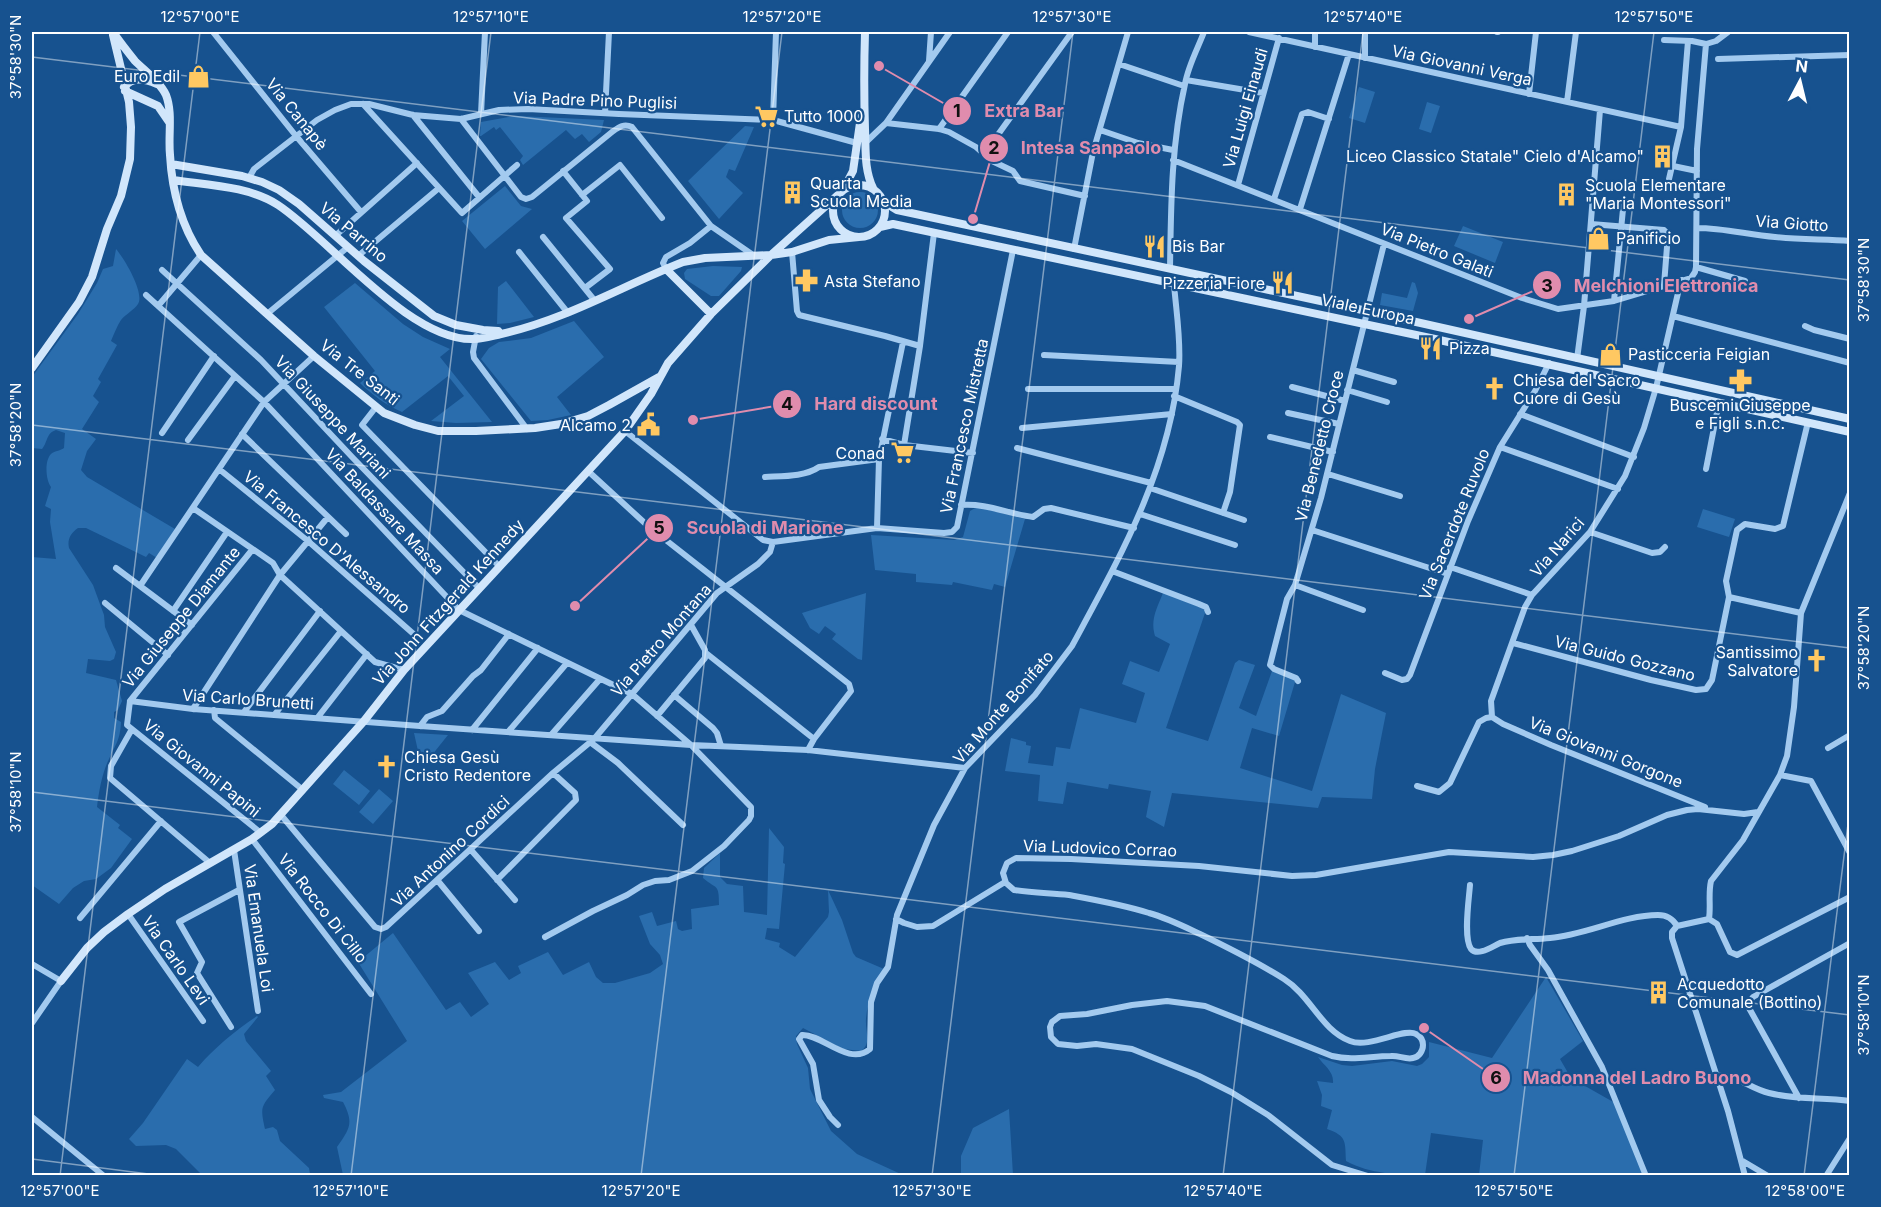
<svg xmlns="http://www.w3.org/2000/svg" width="1881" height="1207" viewBox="0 0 1881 1207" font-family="Inter,sans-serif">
  <rect width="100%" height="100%" fill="#17528f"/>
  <path fill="#2a6dad" d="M1359,87L1375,92L1365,123L1349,118Z
    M1427,102L1440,106L1431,133L1419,129Z
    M514,116H518L604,120L601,132L589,142L582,134L575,139L566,130L523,165L520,160L523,156L500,127L496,130L494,127L481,136H480L481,122Z
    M745,126L754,127L735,171L729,169L726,177L743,193L719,219L688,181Z
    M505,186L521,206L532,209L485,249L462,221Z
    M842 210a18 18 0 1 1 36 0a18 18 0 1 1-36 0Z
    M1463,226L1503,242L1495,263L1454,246Z
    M116,249C124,258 145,293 138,304C134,310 126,314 121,320C117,326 114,334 111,341L117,345L98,379L101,382L93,396L99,402L82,429L96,439L87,451L81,470L87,477L175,529L157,558L149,553L146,557L86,528H78C71,533 67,539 69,548L93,585L104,615L105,627L116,652L114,659L110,661L88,659L86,673L116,680L122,701L118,710L114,712V718L121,722C120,741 116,743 109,759C102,773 99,791 97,807L120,825L118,828L132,839L111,868L96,879L84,881L73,888L59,904L32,885V557L56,559L50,522L51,509L45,506L51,487C46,481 44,461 51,454C54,451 60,451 64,448L65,433L56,430C46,433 48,442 42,449L32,448V377L78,314L97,283L103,269L113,266Z
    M713,266L742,267L741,271L719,296H711L685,279L684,273L687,269Z
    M506,281L534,317L510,323L497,324L498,287Z
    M1412,282L1415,283L1418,293L1413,311L1380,305L1382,293L1407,298Z
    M355,283L403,324L423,337L450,349L440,357L492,422L456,423L431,421L464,396L448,376L402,412C386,405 372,395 360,383L375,371L324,307Z
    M574,321L604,357L557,397L571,415L548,420L531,421L481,359L489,348L499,342L531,338Z
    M977,507L1025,519L1005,587L994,584L992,590L953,582L952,585L916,582V574L875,570L871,535L954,540L963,537L970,511Z
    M1703,509L1735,519L1729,537L1697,527Z
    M866,593L862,660L858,659L832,639L836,634L825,626L819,634L810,628L802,613Z
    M1163,593L1198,605L1205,610V613L1166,728L1208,741L1235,663L1239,660L1255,665L1239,708L1256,716L1272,671L1294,679L1295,682L1279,736L1252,728L1240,768L1312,791L1341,694L1386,713L1375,769L1372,799L1322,797L1318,808L1172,793L1164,827L1146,817L1151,791L1109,784L1108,789L1067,782L1063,804L1038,801L1040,775L1005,771L1011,738L1026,742V745L1031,746L1028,763L1053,766L1056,747L1070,749L1080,708L1136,723L1145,693L1122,684L1130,661L1159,672L1170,644L1155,636C1150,620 1157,608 1163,593Z
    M414,733L448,735L424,765L418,751Z
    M344,770L370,791L359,805L333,784Z
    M379,789L393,801L373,824L359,812Z
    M769,828L784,847L783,863L785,864L779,929L767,928L765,939L780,943L779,947L795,957L828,917L829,912L828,890L842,920L853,953L856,957L884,969C877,985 867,1001 866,1019C865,1031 872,1044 861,1051L843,1049L803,1028L796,1036L797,1044L808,1068L810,1089L831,1131L857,1154L903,1175H343L337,1147C350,1128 354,1123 343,1102L324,1098L323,1095L341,1092L407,1041L358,962L393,933L446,1010L460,1002L471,1017L489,1004L468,973L495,962L509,980L521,973L518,966L548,952L563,975L589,962L596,977L603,983H615L650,973L663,964L660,955L650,944L639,916L652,912L657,926L676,921L678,929L682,931L692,929L691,909L719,905C719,883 717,890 703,878L704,868L720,853V877L727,884L743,886L744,912L767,915Z
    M1546,977L1583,1041L1560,1059L1571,1078L1615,1103L1644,1175H1479L1483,1140L1431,1133L1425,1175C1400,1175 1369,1174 1346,1161C1345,1141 1347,1136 1327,1129L1332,1110L1321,1106L1322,1095L1317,1081L1333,1083C1334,1071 1324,1066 1318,1057L1342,1065L1352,1066L1392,1061L1417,1066L1422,1064L1429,1057V1042L1492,1058Z
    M257,1016L258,1017L244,1034L246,1041L271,1071L266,1076L275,1090C261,1107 260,1106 265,1129L273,1127L277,1130L280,1141L309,1168L310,1174L309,1176L202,1175L176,1149L166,1145L136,1146L129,1139L143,1123L187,1059L198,1067C215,1047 235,1031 257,1016Z
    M1009,1109L1013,1175H961V1156L973,1128Z"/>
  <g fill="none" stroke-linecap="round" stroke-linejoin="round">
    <path stroke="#a3caef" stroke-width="6" d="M213,32L296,136L361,212
      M1249,32L1681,127
      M1315,32V47
      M1497,32H1498
      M1664,40L1692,41L1706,44L1716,41L1728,32
      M1365,58V32
      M1718,59L1850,55
      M929,61L931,32
      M1119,64L1184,86
      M1186,80L1263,93
      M1529,94L1536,32
      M1567,102L1576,32
      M363,104L462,213L517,165
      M605,113L609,32
      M481,114L485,32
      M413,115L479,197
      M461,119L521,197L526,199L532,197L612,132C619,127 624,123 632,127L711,226L753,255
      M773,120L776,32
      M886,123L939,129L949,132L976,147L992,161L1013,171L1020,181L1085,196
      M939,129L1008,32
      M1100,130L1138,143L1173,150
      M865,143L886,123L950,32
      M984,154L1072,32
      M1173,160L1522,298L1558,309L1614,301L1691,278L1695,272L1696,267L1697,149L1706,44
      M1673,166L1697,171
      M563,171L587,201L566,218L610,269L585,288
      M249,178L254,169L317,120L335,110L351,104H369L413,115L461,119L499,110L528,109L619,114L773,120L857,143
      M1669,179L1681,127L1688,41
      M1238,185L1279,38
      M582,195L620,165L662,218
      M1274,199L1302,114L1308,112L1329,119
      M1300,209L1349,54
      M1591,224L1664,230L1668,234L1664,285
      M1697,228C1724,228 1749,235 1775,237C1800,240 1825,239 1850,241
      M335,236L417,163
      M543,237L595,301
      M1074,249L1093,152L1128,32
      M519,252L568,313
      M792,252L797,311L799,315L885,336L920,346
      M358,256L439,188
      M1696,267L1745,281
      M666,269L663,263L666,257L690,243L711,226
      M1170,269C1171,206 1171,146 1185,84C1188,66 1198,48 1204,32
      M162,270L261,360L353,458L479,588
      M146,295L264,402L459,610L632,694L691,745L751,807V816L749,820L724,846L692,871L669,880L655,881L643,885L627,895L593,911L545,937
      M1614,301L1624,199
      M158,306L201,255
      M267,314L348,247
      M1673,316L1850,363
      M1805,326L1814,330L1850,339
      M476,336L473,352L474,358L527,429
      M1044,355L1179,362
      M1577,359L1584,306L1600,110
      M1353,370L1394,382
      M1292,387L1345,401
      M1028,389H1176
      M1347,390L1387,402
      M1174,396L1237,422L1240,425L1230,492L1223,513
      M376,407L362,425L499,566
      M1288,413L1339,424
      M1520,414L1634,457
      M1022,428L1172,414
      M625,431L763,540L773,542
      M162,433L214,356
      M242,434L346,534
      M1270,437L1333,452
      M882,439L904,445L973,453
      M188,440L235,376
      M904,445L920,346L934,233
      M1500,447L1618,489
      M1017,448L1151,483
      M219,469L308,541L417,637
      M1706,469L1719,402
      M588,471L648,526L849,684L851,691L814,739L808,750
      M1328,474L1400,496
      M765,477C782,476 805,477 819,467L879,459
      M1150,488L1244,520
      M961,505C987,503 1008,514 1033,517L1044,509L1051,508L1134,528
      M193,508L273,563L280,575L375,662L404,670
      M1140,514L1235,545
      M877,528L944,533L952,532L957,527L1013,250
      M1312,530L1448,574
      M1590,532L1652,553L1660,552L1665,547
      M1450,567L1532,595
      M116,568L192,625
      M1112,571L1199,604L1206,607L1208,612
      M1295,585L1287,599L1270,665L1274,669L1296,678L1298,681
      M140,586L264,402L314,356
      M1729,597L1801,613
      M105,603L168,655
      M1363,610L1295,585L1321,498L1384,244
      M173,611L227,532
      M1513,643L1651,680L1696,690L1706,689L1712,680L1729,597L1726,581L1737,530L1745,524L1775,529L1783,526L1808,422
      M706,653L814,739
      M1385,673L1402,680L1407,679L1410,675L1468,521L1500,447L1535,391L1549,363
      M674,695L713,728L717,733L721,746
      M130,701L193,709L420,726L691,745L808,750L965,768
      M130,701L127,725L261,833
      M130,701L252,550
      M193,709L280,575L328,517
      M214,710L215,718L303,790
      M244,712L320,611
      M275,714L341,631
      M657,716L705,658V650L691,625
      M318,717L367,654
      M1492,717L1503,724L1551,745L1705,807
      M420,726L427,717L442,711L473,676L481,670L509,634
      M132,729L111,766L110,778L210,863
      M472,730L538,648
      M508,732L567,663
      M551,735L600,679
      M590,742L618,763L683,825
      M1828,748L1850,735
      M1780,775L1811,781L1850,853
      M1417,786L1439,792L1450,783L1479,722L1486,718L1492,717L1491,701L1525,607L1532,595L1590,532L1625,476L1644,428L1656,388L1681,280
      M281,815L375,927L381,929L386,927L553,773L594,739L717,593L758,564L770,552L773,542L877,528L879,459L903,342
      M252,839L371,994
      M234,850L258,1011
      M471,850L515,900
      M497,880L576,800L575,793L553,773
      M438,881L479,931
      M1470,885C1469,899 1463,938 1471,949C1478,957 1493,946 1500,943C1517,938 1533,940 1550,938C1586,935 1623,915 1658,915C1666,915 1673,919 1677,926
      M128,914L203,1021
      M80,918L161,821
      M896,919L904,923L917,927L933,926L1005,882
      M1709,919L1717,924L1730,952L1737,955L1850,897
      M1677,926L1709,919C1711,906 1708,894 1711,881L1743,840L1780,775L1787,756L1794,707L1801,613L1850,493
      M1677,926L1672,932V938L1728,1111L1745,1176
      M1527,938L1530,945L1548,970L1602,1067L1646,1176
      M32,964L61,981L32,1023
      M231,1027L197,973L202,962L179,922L239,890
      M1716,1075C1740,1076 1749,1088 1769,1093C1796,1100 1823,1097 1850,1101
      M1799,1098L1749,1008V1002L1753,997L1850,943
      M32,1117L104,1176
      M838,1125L830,1117L819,1100L813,1064L799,1039L802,1035C822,1034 849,1067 870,1049L871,1002L877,983L888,967L897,915L934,825L965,768L1035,695L1072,646C1120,557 1170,470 1179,366C1181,339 1176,310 1174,284
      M1741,1160L1768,1176
      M1368,1176L1332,1165L1268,1115L1231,1092L1199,1076L1132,1049L1096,1044L1077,1046L1058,1044L1051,1037L1050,1027L1052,1022L1060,1016L1087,1014L1132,1005L1167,1001L1205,1006L1332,1056C1352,1061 1370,1056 1391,1056C1398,1055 1406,1060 1413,1058C1419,1057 1423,1051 1423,1045C1423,1040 1420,1036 1416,1034C1405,1027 1369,1049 1350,1041C1321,1030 1311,996 1284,979C1257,962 1229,948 1200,934C1183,926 1167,918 1149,913C1124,905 1096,900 1069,895C1051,893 1032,893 1014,890L1006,883L1003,873L1007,863L1016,858L1071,859L1199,866L1292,876L1316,875L1449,852L1533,857L1553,855L1572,851L1619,836L1667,815L1687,810L1698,809L1744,814L1758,812
      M1826,1176L1850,1138"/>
    <path stroke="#d1e6fb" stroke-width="8" d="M113,32C120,42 127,51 135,61C145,71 160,82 166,95C173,113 168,135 170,155C172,191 180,224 201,255L314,356L384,413L415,425L438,431H476L535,428L561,424L588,416L609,405L659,377
      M865,32C864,64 864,96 865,129C866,150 864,169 873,188
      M124,87C133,76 145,79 157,84
      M125,91L158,106L169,122
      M171,164L242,176L262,182L279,190L299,204L364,261L434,316L456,325L483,330L498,331
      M173,180C207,185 249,186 278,205C331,240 410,342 474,339C483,339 492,336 501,334C565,320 622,286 683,262L705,258L771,255L792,252L829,240L859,237
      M833 211a26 26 0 1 1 52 0a26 26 0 1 1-52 0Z
      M843,190L853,171L861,116
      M884,202L897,210L1367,311L1850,419
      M880,227L893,224L1435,339L1850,432
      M666,269L711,314
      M32,368L79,302L92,277L107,229L121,196L130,159L131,127L129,102L113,35
      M61,981L87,948L104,932L128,914L165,889L252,839L272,824L364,721L404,670L625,431L651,394L668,363L711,314L771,255L838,195"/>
  </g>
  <path fill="none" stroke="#fff" stroke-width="1.5" stroke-opacity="0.45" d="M32,57L1850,280M32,425L1850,648M32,792L1850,1015M32,1159L164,1176M60,1176L200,32M351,1176L491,32M641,1176L782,32M932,1176L1073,32M1223,1176L1363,32M1514,1176L1654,32M1804,1176L1850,808"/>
  <defs>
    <symbol id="shop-bare" viewBox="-9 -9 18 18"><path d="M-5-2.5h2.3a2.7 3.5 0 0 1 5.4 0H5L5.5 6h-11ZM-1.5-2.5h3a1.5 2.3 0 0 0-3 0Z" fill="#ffc862" stroke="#17528f" stroke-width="2.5" paint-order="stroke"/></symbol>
    <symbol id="supermarket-bare" viewBox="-9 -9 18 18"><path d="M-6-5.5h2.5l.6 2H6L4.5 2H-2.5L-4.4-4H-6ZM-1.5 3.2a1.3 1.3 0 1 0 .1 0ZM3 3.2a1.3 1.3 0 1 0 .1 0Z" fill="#ffc862" stroke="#17528f" stroke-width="2.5" paint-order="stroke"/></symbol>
    <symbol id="building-bare" viewBox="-9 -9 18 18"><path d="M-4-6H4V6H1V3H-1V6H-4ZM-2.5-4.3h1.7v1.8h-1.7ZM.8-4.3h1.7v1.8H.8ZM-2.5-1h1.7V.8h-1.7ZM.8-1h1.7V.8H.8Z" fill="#ffc862" stroke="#17528f" stroke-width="2.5" paint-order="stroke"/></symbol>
    <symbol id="restaurant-bare" viewBox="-9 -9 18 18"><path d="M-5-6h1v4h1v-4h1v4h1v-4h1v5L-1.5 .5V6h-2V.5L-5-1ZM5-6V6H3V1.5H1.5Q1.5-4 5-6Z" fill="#ffc862" stroke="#17528f" stroke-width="2.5" paint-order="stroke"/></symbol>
    <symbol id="pharmacy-bare" viewBox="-9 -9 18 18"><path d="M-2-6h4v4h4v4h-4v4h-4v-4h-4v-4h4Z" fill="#ffc862" stroke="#17528f" stroke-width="2.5" paint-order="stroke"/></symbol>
    <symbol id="church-bare" viewBox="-9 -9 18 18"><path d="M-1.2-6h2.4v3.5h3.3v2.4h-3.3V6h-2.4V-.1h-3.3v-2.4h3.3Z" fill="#ffc862" stroke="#17528f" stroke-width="2.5" paint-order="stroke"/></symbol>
    <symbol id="civic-bare" viewBox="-9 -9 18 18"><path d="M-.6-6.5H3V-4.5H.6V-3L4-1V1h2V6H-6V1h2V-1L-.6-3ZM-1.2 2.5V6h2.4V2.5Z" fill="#ffc862" stroke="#17528f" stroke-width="2.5" paint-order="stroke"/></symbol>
  </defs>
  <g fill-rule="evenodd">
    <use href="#shop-bare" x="182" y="60" width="33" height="33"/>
    <use href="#supermarket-bare" x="750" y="100" width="33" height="33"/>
    <use href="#building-bare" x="1646" y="140" width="33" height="33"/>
    <use href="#building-bare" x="776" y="176" width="33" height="33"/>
    <use href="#building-bare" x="1550" y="178" width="33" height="33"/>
    <use href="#shop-bare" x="1582" y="222" width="33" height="33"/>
    <use href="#restaurant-bare" x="1138" y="230" width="33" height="33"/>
    <use href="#pharmacy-bare" x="790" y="264" width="33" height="33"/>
    <use href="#restaurant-bare" x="1266" y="266" width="33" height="33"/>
    <use href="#restaurant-bare" x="1414" y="332" width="33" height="33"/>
    <use href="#shop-bare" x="1594" y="338" width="33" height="33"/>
    <use href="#pharmacy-bare" x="1724" y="364" width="33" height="33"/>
    <use href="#church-bare" x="1478" y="372" width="33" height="33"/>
    <use href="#civic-bare" x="632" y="408" width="33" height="33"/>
    <use href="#supermarket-bare" x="886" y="436" width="33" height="33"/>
    <use href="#church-bare" x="1800" y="644" width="33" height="33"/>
    <use href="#church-bare" x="370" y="750" width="33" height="33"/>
    <use href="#building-bare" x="1642" y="976" width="33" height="33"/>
  </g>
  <g text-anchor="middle" stroke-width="4.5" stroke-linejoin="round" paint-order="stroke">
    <g font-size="16" fill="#fff" stroke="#17528f">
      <text transform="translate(1462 65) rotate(12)" y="6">Via Giovanni Verga</text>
      <text transform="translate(595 100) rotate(2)" y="6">Via Padre Pino Puglisi</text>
      <text transform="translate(1245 108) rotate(-74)" y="6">Via Luigi Einaudi</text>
      <text transform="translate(297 114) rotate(51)" y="6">Via Canapè</text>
      <text transform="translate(1792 223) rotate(4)" y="6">Via Giotto</text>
      <text transform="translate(354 232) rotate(40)" y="6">Via Parrino</text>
      <text transform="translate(1437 250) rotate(22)" y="6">Via Pietro Galati</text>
      <text transform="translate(1368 309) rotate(12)" y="6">Viale Europa</text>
      <text transform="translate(360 372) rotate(38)" y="6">Via Tre Santi</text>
      <text transform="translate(333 417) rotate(47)" y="6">Via Giuseppe Mariani</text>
      <text transform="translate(964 426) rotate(-78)" y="6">Via Francesco Mistretta</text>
      <text transform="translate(1319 446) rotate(-76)" y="6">Via Benedetto Croce</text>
      <text transform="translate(385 511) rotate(47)" y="6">Via Baldassare Massa</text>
      <text transform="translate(1454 524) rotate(-68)" y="6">Via Sacerdote Ruvolo</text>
      <text transform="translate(327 542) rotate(40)" y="6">Via Francesco D'Alessandro</text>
      <text transform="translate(1557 547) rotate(-49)" y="6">Via Narici</text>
      <text transform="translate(448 602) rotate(-48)" y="6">Via John Fitzgerald Kennedy</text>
      <text transform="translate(181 617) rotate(-51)" y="6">Via Giuseppe Diamante</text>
      <text transform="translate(661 640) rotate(-49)" y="6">Via Pietro Montana</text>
      <text transform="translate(1625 658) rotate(14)" y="6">Via Guido Gozzano</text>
      <text transform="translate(248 699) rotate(4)" y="6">Via Carlo Brunetti</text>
      <text transform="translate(1003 707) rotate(-49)" y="6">Via Monte Bonifato</text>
      <text transform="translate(1606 752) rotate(22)" y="6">Via Giovanni Gorgone</text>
      <text transform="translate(202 768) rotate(39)" y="6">Via Giovanni Papini</text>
      <text transform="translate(1100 848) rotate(2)" y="6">Via Ludovico Corrao</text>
      <text transform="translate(450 851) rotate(-43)" y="6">Via Antonino Cordici</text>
      <text transform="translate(323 908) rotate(52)" y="6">Via Rocco Di Cillo</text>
      <text transform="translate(259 928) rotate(82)" y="6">Via Emanuela Loi</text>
      <text transform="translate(176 960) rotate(55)" y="6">Via Carlo Levi</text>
    </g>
    <g font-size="16" fill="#fff" stroke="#17528f" text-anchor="start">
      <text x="180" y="82" text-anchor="end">Euro Edil</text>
      <text x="784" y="122">Tutto 1000</text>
      <text x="1644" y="162" text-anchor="end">Liceo Classico Statale" Cielo d'Alcamo"</text>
      <text x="810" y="189">Quarta<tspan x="810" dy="18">Scuola Media</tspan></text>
      <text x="1585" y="191">Scuola Elementare<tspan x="1585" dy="18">"Maria Montessori"</tspan></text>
      <text x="1616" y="244">Panificio</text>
      <text x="1172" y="252">Bis Bar</text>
      <text x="824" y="287">Asta Stefano</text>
      <text x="1265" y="289" text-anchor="end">Pizzeria Fiore</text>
      <text x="1449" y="354">Pizza</text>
      <text x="1628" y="360">Pasticceria Feigian</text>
      <text x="1513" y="386">Chiesa del Sacro<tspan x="1513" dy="18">Cuore di Gesù</tspan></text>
      <text x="1740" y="411" text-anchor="middle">Buscemi Giuseppe<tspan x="1740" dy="18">e Figli s.n.c.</tspan></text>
      <text x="631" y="431" text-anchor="end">Alcamo 2</text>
      <text x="885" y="459" text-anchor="end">Conad</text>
      <text x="1798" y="658" text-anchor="end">Santissimo<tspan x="1798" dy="18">Salvatore</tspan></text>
      <text x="404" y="763">Chiesa Gesù<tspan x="404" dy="18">Cristo Redentore</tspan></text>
      <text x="1677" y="990">Acquedotto<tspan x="1677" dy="18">Comunale (Bottino)</tspan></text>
    </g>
  </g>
  <path fill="none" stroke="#e08cad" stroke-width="2" d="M879 66L957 111M973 219L994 148M1469 319L1547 285M693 420L787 404M575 606L659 528M1424 1028L1496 1078"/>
  <g fill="#e08cad" stroke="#17528f" stroke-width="2">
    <circle cx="879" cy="66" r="6"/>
    <circle cx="973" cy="219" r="6"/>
    <circle cx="1469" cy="319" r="6"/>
    <circle cx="693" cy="420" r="6"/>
    <circle cx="575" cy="606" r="6"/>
    <circle cx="1424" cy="1028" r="6"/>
    <circle cx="957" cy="111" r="15"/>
    <circle cx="994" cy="148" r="15"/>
    <circle cx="1547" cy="285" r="15"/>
    <circle cx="787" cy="404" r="15"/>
    <circle cx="659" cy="528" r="15"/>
    <circle cx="1496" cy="1078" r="15"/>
  </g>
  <g font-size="18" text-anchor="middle" font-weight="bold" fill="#111">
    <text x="957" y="117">1</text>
    <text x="994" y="154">2</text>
    <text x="1547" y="292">3</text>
    <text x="787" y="410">4</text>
    <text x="659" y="534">5</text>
    <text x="1496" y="1084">6</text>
  </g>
  <g font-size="18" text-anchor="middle" font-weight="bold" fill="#e08cad" stroke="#17528f" stroke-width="4.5" stroke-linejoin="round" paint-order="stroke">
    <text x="1024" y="117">Extra Bar</text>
    <text x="1091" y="154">Intesa Sanpaolo</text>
    <text x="1666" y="292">Melchioni Elettronica</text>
    <text x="876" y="410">Hard discount</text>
    <text x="765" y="534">Scuola di Marione</text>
    <text x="1637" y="1084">Madonna del Ladro Buono</text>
  </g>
  <rect width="1881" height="1207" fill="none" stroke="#17528f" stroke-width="66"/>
  <g transform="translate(1800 81) rotate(7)" stroke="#17528f" stroke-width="4.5" paint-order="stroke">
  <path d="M0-4.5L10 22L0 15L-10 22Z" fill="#ffffff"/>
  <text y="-9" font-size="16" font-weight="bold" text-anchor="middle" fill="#ffffff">N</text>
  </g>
  <rect x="33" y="33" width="1815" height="1141" fill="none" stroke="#fff" stroke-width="2"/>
  <g font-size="15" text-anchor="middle" fill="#fff">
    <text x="200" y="22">12°57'00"E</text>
    <text x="491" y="22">12°57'10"E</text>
    <text x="782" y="22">12°57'20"E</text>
    <text x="1072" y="22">12°57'30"E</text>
    <text x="1363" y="22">12°57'40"E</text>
    <text x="1654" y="22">12°57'50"E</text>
    <text transform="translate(16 57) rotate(-90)" y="5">37°58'30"N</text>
    <text transform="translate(1864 280) rotate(-90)" y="5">37°58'30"N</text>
    <text transform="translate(16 425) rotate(-90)" y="5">37°58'20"N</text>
    <text transform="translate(1864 648) rotate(-90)" y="5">37°58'20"N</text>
    <text transform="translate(16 792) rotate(-90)" y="5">37°58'10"N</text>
    <text transform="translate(1864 1015) rotate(-90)" y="5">37°58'10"N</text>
    <text x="60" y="1196">12°57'00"E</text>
    <text x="351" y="1196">12°57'10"E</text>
    <text x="641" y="1196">12°57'20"E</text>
    <text x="932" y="1196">12°57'30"E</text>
    <text x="1223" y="1196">12°57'40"E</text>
    <text x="1514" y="1196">12°57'50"E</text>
    <text x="1805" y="1196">12°58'00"E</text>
  </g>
</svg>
